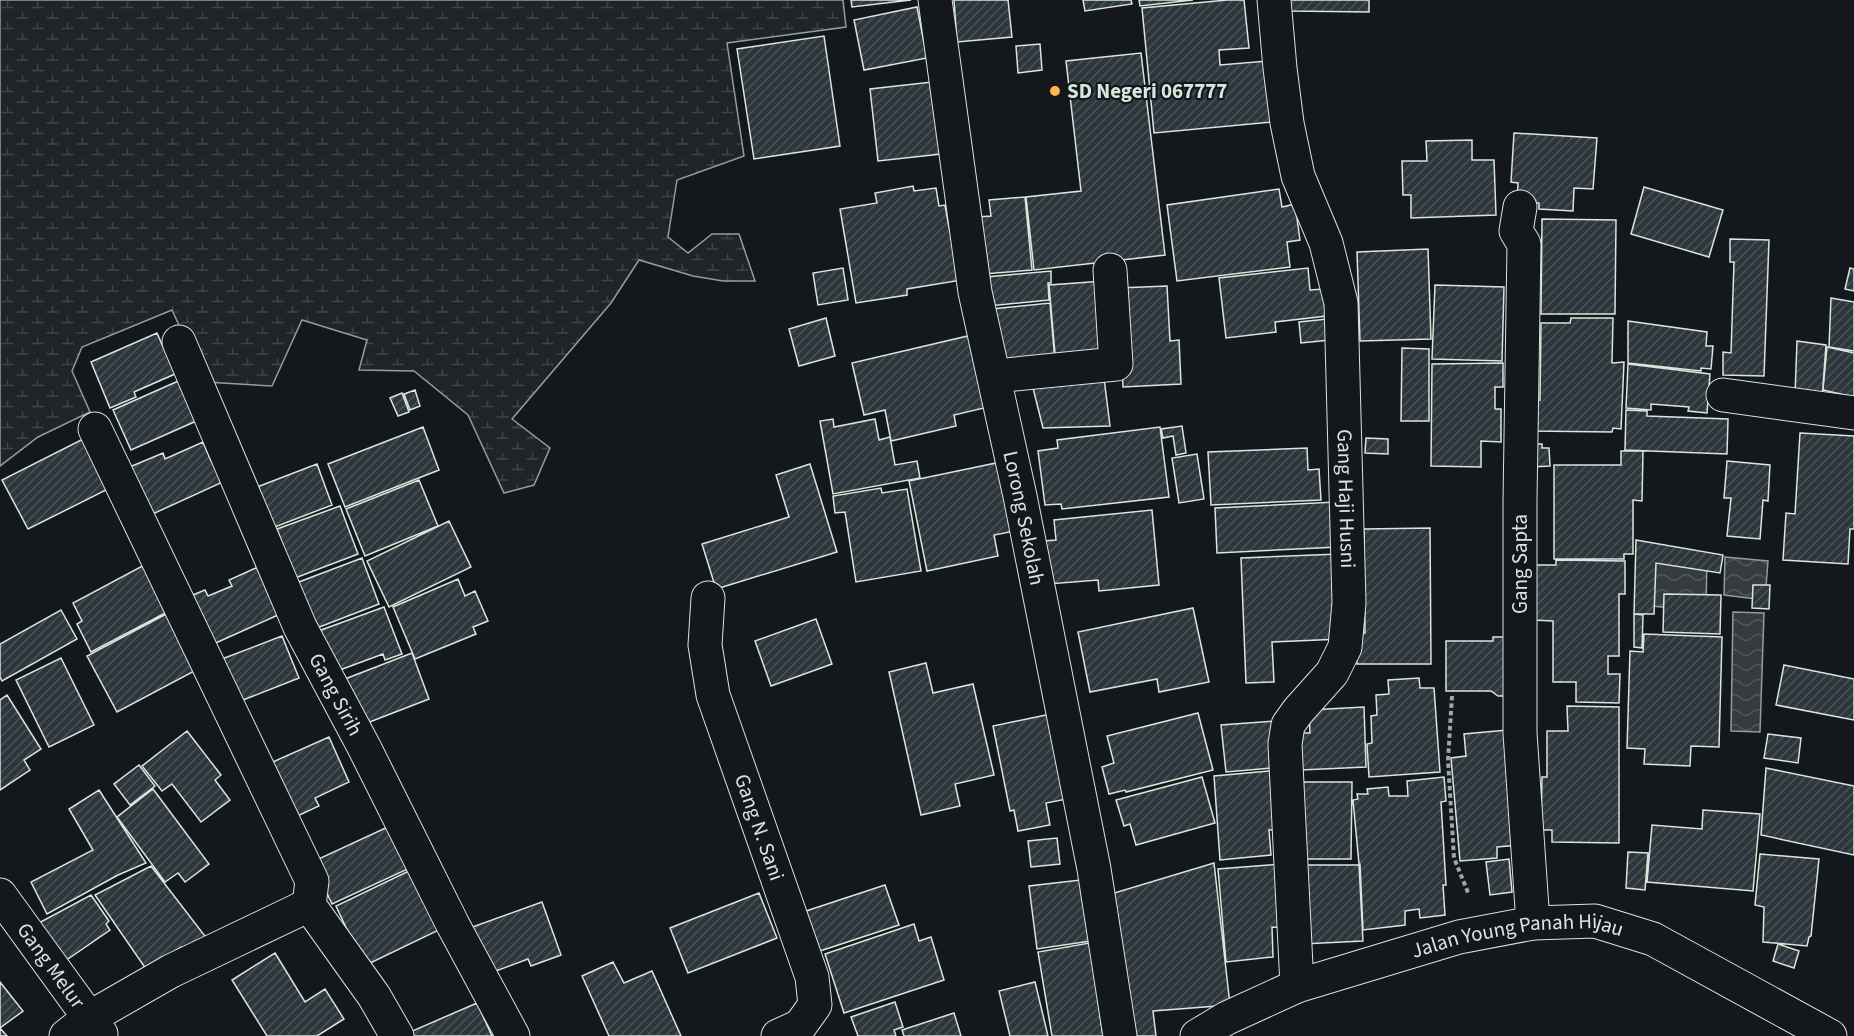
<svg xmlns="http://www.w3.org/2000/svg" width="1854" height="1036" viewBox="0 0 1854 1036" font-family="'Source Sans 3',sans-serif">
  <defs>
    <pattern id="wetland-marsh" width="20" height="14" patternUnits="userSpaceOnUse" patternTransform="scale(1.5)"><rect width="20" height="14" fill="#202428"/><path d="M1 5h8M5 5V1M11 12h8M15 12V8" fill="none" stroke="#404447"/></pattern>
    <pattern id="water-waves" width="16" height="10" patternUnits="userSpaceOnUse" patternTransform="scale(1.5)"><rect width="16" height="10" fill="#363b3e"/><path d="M0 5q4-4 8 0t8 0" fill="none" stroke="#525759"/></pattern>
    <pattern id="building-hatch" width="6" height="6" patternUnits="userSpaceOnUse" patternTransform="scale(1.5)"><rect width="6" height="6" fill="#2c363c"/><path d="M-1 1l2-2M0 6l6-6M5 7l2-2" fill="none" stroke="#4a5358"/></pattern>
  </defs>
  <rect width="100%" height="100%" fill="#14181c"/>
  <path fill="url(#wetland-marsh)" stroke="#939e99" stroke-width="1.5" d="M0,0H843L846,27L727,43L744,156L677,180L668,237L688,253L712,234H739L755,281H723L693,276L639,260L611,303L512,419L550,448L534,485L504,493L468,415L414,371L359,370L367,340L302,320L272,386L205,382L172,310L82,347L72,371L90,412L38,437L0,466Z"/>
  <path fill="url(#water-waves)" stroke="#939e99" stroke-width="1.5" d="M1652,546L1707,555L1706,611L1651,606Z
    M1725,557L1768,561L1765,600L1724,595Z
    M1733,612L1764,613L1760,732L1731,731Z"/>
  <path fill="url(#building-hatch)" stroke="#d8e6dc" stroke-width="1.5" d="M851,0H911L852,7Z
    M954,0H1008L1012,37L957,42Z
    M1083,0H1131L1132,4L1085,11Z
    M1139,0H1193L1140,6Z
    M1227,0H1244L1249,48L1219,50L1220,65L1267,61L1273,122L1154,133L1142,8Z
    M1290,0H1369V12L1290,11Z
    M917,7L927,58L864,70L854,20Z
    M824,36L840,146L754,159L737,49Z
    M1040,44L1042,70L1018,73L1016,46Z
    M1141,53L1165,255L1034,270L1026,197L1081,191L1066,61Z
    M932,82L941,154L878,161L870,89Z
    M1514,133L1597,138L1593,189L1574,188L1573,211L1539,209V203H1517L1518,183L1511,182Z
    M1472,140V160H1494L1496,215L1411,218V195H1403L1402,161H1427L1426,141Z
    M913,186L914,191L936,188L939,206L945,205L949,228L960,226L968,279L907,289V295L856,303L840,209L877,203L875,193Z
    M1644,187L1723,210L1709,257L1631,234Z
    M1279,189L1282,207L1295,204L1300,240L1287,242L1290,267L1177,281L1167,205Z
    M1025,197L1032,270L983,274L977,217L991,216L989,200Z
    M1542,219L1616,220L1615,314H1541Z
    M1730,239L1769,240L1764,376L1723,375V352L1731,353L1734,262H1730Z
    M1428,249L1431,339L1360,341L1357,252Z
    M843,268L848,300L818,305L813,273Z
    M1308,268L1310,290L1324,289L1327,316L1275,322L1276,332L1226,338L1219,278Z
    M1850,268L1854,269V291L1845,289Z
    M1051,271V283H1048L1049,300L989,306L986,277Z
    M1104,281L1110,360L1056,365L1049,285Z
    M1435,285L1504,287L1502,361L1432,359Z
    M1167,286L1170,341L1179,340L1181,384L1123,387L1118,288Z
    M1831,298L1854,302V351L1829,347Z
    M1050,303L1055,362L1000,370L992,309Z
    M826,318L835,356L799,366L789,329Z
    M1571,318H1613L1612,363L1624,362L1621,429L1613,428L1612,432L1531,431L1530,401L1540,400L1541,323H1570Z
    M1327,319L1330,340L1301,343L1299,322Z
    M1628,321L1707,332L1706,346H1713L1711,369L1701,368V371L1628,363Z
    M157,333L175,374L134,392L136,397L110,408L91,362Z
    M972,335L988,407L954,415L956,426L891,441L885,410L864,415L852,363Z
    M1797,341L1826,345L1822,399L1795,395Z
    M1827,347L1854,353V397L1823,390Z
    M1402,348L1429,349V421H1401Z
    M1503,363V387H1495V409H1501V442L1481,441V467L1431,466L1432,364Z
    M1628,364L1710,374L1707,413L1688,411L1689,407L1651,404V410L1626,408Z
    M1103,370L1110,426L1043,428L1032,384Z
    M185,378L203,418L131,450L113,410Z
    M415,390L420,406L410,410L404,394Z
    M402,393L409,412L398,416L390,398Z
    M1626,410L1647,411V416L1728,419L1727,454L1625,450Z
    M833,419L834,427L875,419L879,440L890,437L895,465L917,461L920,478L833,494L820,421Z
    M1182,426L1186,453L1176,455L1173,436L1163,438L1161,429Z
    M423,427L439,470L345,507L328,464Z
    M1160,427L1169,497L1062,509L1061,504L1045,505L1038,451L1058,448L1057,440Z
    M1800,433L1854,436V529H1850L1848,564L1783,560L1786,513L1795,514Z
    M87,437L112,487L28,529L2,480Z
    M1366,438L1388,439V454L1365,453Z
    M203,442L211,461L215,459L225,481L146,517L125,469L163,453L165,459Z
    M1530,444H1542V448H1549L1550,466L1531,467Z
    M1307,448L1308,470L1319,469L1321,500L1211,505L1208,452Z
    M1621,451H1643L1642,501L1633,500V554H1624V559H1554V465H1621Z
    M1197,454L1204,499L1179,503L1172,458Z
    M1727,461L1770,465L1768,501L1763,500L1760,539L1727,536L1731,498H1724Z
    M1001,462L1015,531L994,535L998,556L927,571L909,481Z
    M317,464L332,505L267,530L257,487Z
    M810,464L837,552L716,589L702,544L789,517L776,475Z
    M419,480L438,526L365,556L346,509Z
    M881,488L882,493L907,489L921,571L856,582L845,512L835,513L833,496Z
    M1336,502L1338,547L1217,553L1215,508Z
    M340,506L358,554L295,578L277,529Z
    M1152,510L1159,585L1099,591L1098,580L1048,584L1044,541L1056,540L1054,520Z
    M449,521L471,567L389,607L367,561Z
    M1430,528L1431,664H1357L1356,633H1365L1364,529Z
    M1636,540L1723,555L1720,573L1656,563L1654,614H1634Z
    M1338,554L1341,639L1272,642L1274,682L1246,683L1241,558Z
    M362,558L379,604L309,631L291,585Z
    M1556,560L1625,561V594H1619V656H1608V674H1620L1619,703L1576,702V682H1553V621L1533,620V565H1556Z
    M148,563L173,609L91,652L77,624L82,621L73,603Z
    M258,567L278,615L209,646L188,597L205,590L208,596L232,586L229,580Z
    M458,579L465,596L475,591L488,621L473,627L476,634L415,659L393,607Z
    M1753,585H1770L1769,609L1752,608Z
    M1664,594L1721,595L1720,634L1663,632Z
    M384,607L402,654L385,660L383,654L329,674L313,633Z
    M1193,608L1209,682L1159,692L1157,679L1090,692L1078,632Z
    M61,610L77,639L2,681L0,677V644Z
    M170,612L200,668L117,712L87,656Z
    M1634,614L1643,615L1642,648L1634,647Z
    M816,619L832,664L771,686L755,641Z
    M1644,634L1722,637L1719,747L1691,746L1690,766L1644,764L1645,749L1627,748L1630,651L1643,652Z
    M282,636L299,678L238,702L222,659Z
    M1493,637H1512V696H1498L1491,691H1446V641H1493Z
    M412,653L429,699L367,723L345,679Z
    M61,658L94,725L49,747L16,680Z
    M926,663L933,693L973,684L994,775L955,784L960,806L921,815L889,672Z
    M1784,665L1854,679V720L1776,705Z
    M1419,678L1420,688H1434L1440,772L1369,777L1367,744L1372,743L1371,716L1377,715L1376,695L1389,694L1388,680Z
    M7,695L41,749L24,760L30,770L0,790V700Z
    M1567,706L1619,707V843L1552,842V830H1541L1542,777H1547V731H1568Z
    M1364,707L1366,767L1301,770L1300,733H1310L1309,710Z
    M1056,713L1072,798L1046,803L1050,825L1018,831L1014,810L1010,811L993,726Z
    M1198,713L1213,770L1126,792L1125,790L1109,794L1102,767L1114,763L1107,736Z
    M1277,721L1282,767L1226,772L1221,725Z
    M1507,730L1519,845L1497,847V858L1460,861L1451,758L1466,756L1464,734Z
    M187,731L221,775L215,780L230,800L201,822L172,784L162,791L142,766Z
    M1768,734L1801,738L1798,763L1764,758Z
    M329,737L349,782L315,798L319,806L291,819L266,765Z
    M139,765L155,786L130,805L114,784Z
    M1766,768L1854,786V855L1761,835Z
    M1281,770L1279,829L1269,830L1271,855L1220,860L1214,776Z
    M1202,777L1215,823L1136,845L1130,824L1124,826L1116,800Z
    M1444,777L1446,801L1441,802L1446,885H1443L1445,915L1420,918L1419,909L1405,911V925L1363,930L1360,864H1359L1353,800L1358,799L1357,794H1368L1367,789L1388,787L1389,796H1408L1407,781Z
    M1297,782H1352L1351,859H1296Z
    M153,789L209,864L185,882L178,873L165,882L117,817Z
    M99,790L146,863L118,875L47,914L31,882L93,850L69,809Z
    M1703,810L1760,814L1753,891L1647,882L1652,825L1702,829Z
    M392,825L412,867L332,904L312,862Z
    M1057,838L1060,864L1031,867L1028,841Z
    M1628,852L1648,853L1645,890L1626,888Z
    M1760,854L1819,859L1811,936L1809,937L1807,946L1763,942L1764,907L1755,905Z
    M1509,859L1512,892L1490,895L1486,862Z
    M1214,863L1230,1005L1153,1011L1156,1036H1130L1111,894Z
    M1282,864L1286,928L1272,927L1273,957L1226,962L1218,869Z
    M1295,865H1359L1363,941L1302,944Z
    M151,866L208,940L187,955L181,947L148,972L95,895Z
    M415,868L443,928L364,966L336,906Z
    M1089,879L1097,940L1037,949L1029,886Z
    M885,885L899,925L820,951L806,911Z
    M759,893L777,938L688,973L670,928Z
    M91,895L109,921L106,924L110,930L62,963L35,925Z
    M542,902L561,955L531,966L528,959L485,975L467,929Z
    M914,924L919,941L931,937L944,980L844,1013L825,954Z
    M1095,942L1104,1000L1098,1001L1103,1036H1052L1038,952Z
    M1778,944L1799,951L1794,968L1773,961Z
    M275,953L305,1002L325,989L344,1019L317,1036H267L232,980Z
    M613,962L624,983L652,971L681,1036H609L582,976Z
    M0,982L23,1011L0,1028L7,1036H0Z
    M1035,982L1048,1036H1010L999,991Z
    M895,1002L903,1027L894,1030L896,1036H858L851,1017Z
    M477,1003L492,1036H412L410,1032Z
    M954,1013L961,1036H904L902,1030Z"/>
  <g fill="none" stroke-linecap="round" stroke-linejoin="round">
    <defs>
      <g id="street">
        <path id="s1" d="M935,0L975,292L1020,496L1094,869L1120,1036"/>
        <path id="s2" d="M1274,0L1280,68L1287,123L1298,176L1326,243L1341,303L1349,603L1345,647L1332,673L1298,711L1288,725L1285,744L1297,986"/>
        <path d="M1520,207L1516,231L1524,244L1520,501V733L1533,923"/>
        <path id="s3" d="M179,342L300,627L364,747L453,925L513,1036"/>
        <path d="M995,376L1116,364L1110,270"/>
        <path d="M1723,395L1854,413"/>
        <path d="M95,429L312,881L309,905"/>
        <path id="s4" d="M708,598L705,645L713,695L812,977L815,1005L800,1026L778,1036"/>
        <path id="s5" d="M0,895L101,1034"/>
        <path d="M66,1036L89,1018L171,971L309,905L374,996L397,1036"/>
      </g>
      <g id="secondary">
        <path id="s6" d="M1197,1036L1227,1018L1297,986L1459,937L1533,923L1595,921L1653,939L1830,1036"/>
      </g>
    </defs>
    <use href="#street" stroke="#d8e6dc" stroke-width="35"/>
    <use href="#secondary" stroke="#d8e6dc" stroke-width="35"/>
    <path stroke="#9da8a2" stroke-width="4" stroke-dasharray="4.5 3" stroke-linecap="butt" d="M1452,696L1448,760L1454,858L1469,895"/>
    <use href="#street" stroke="#14181c" stroke-width="33"/>
    <use href="#secondary" stroke="#14181c" stroke-width="33"/>
  </g>
  <circle fill="#ffb74d" stroke="#14181c" stroke-width="2" cx="1055" cy="91" r="6"/>
  <g text-anchor="middle" stroke-width="4.5" stroke-linejoin="round" paint-order="stroke">
    <g font-size="21" font-weight="bold" fill="#d8e6dc" stroke="#14181c" text-anchor="start">
      <text x="1067" y="98">SD Negeri 067777</text>
    </g>
    <g font-size="21" fill="#d8e6dc" stroke="#14181c">
      <text dy="7" stroke="none"><textPath href="#s2" startOffset="508">Gang Haji Husni</textPath></text>
      <text dy="7" stroke="none"><textPath href="#s1" startOffset="526">Lorong Sekolah</textPath></text>
      <text transform="translate(1520 564) rotate(-90)" y="7">Gang Sapta</text>
      <text dy="7" stroke="none"><textPath href="#s3" startOffset="386">Gang Sirih</textPath></text>
      <text dy="7" stroke="none"><textPath href="#s4" startOffset="238">Gang N. Sani</textPath></text>
      <text dy="7" stroke="none"><textPath href="#s6" startOffset="340">Jalan Young Panah Hijau</textPath></text>
      <text dy="7" stroke="none"><textPath href="#s5" startOffset="87">Gang Melur</textPath></text>
    </g>
  </g>
</svg>
